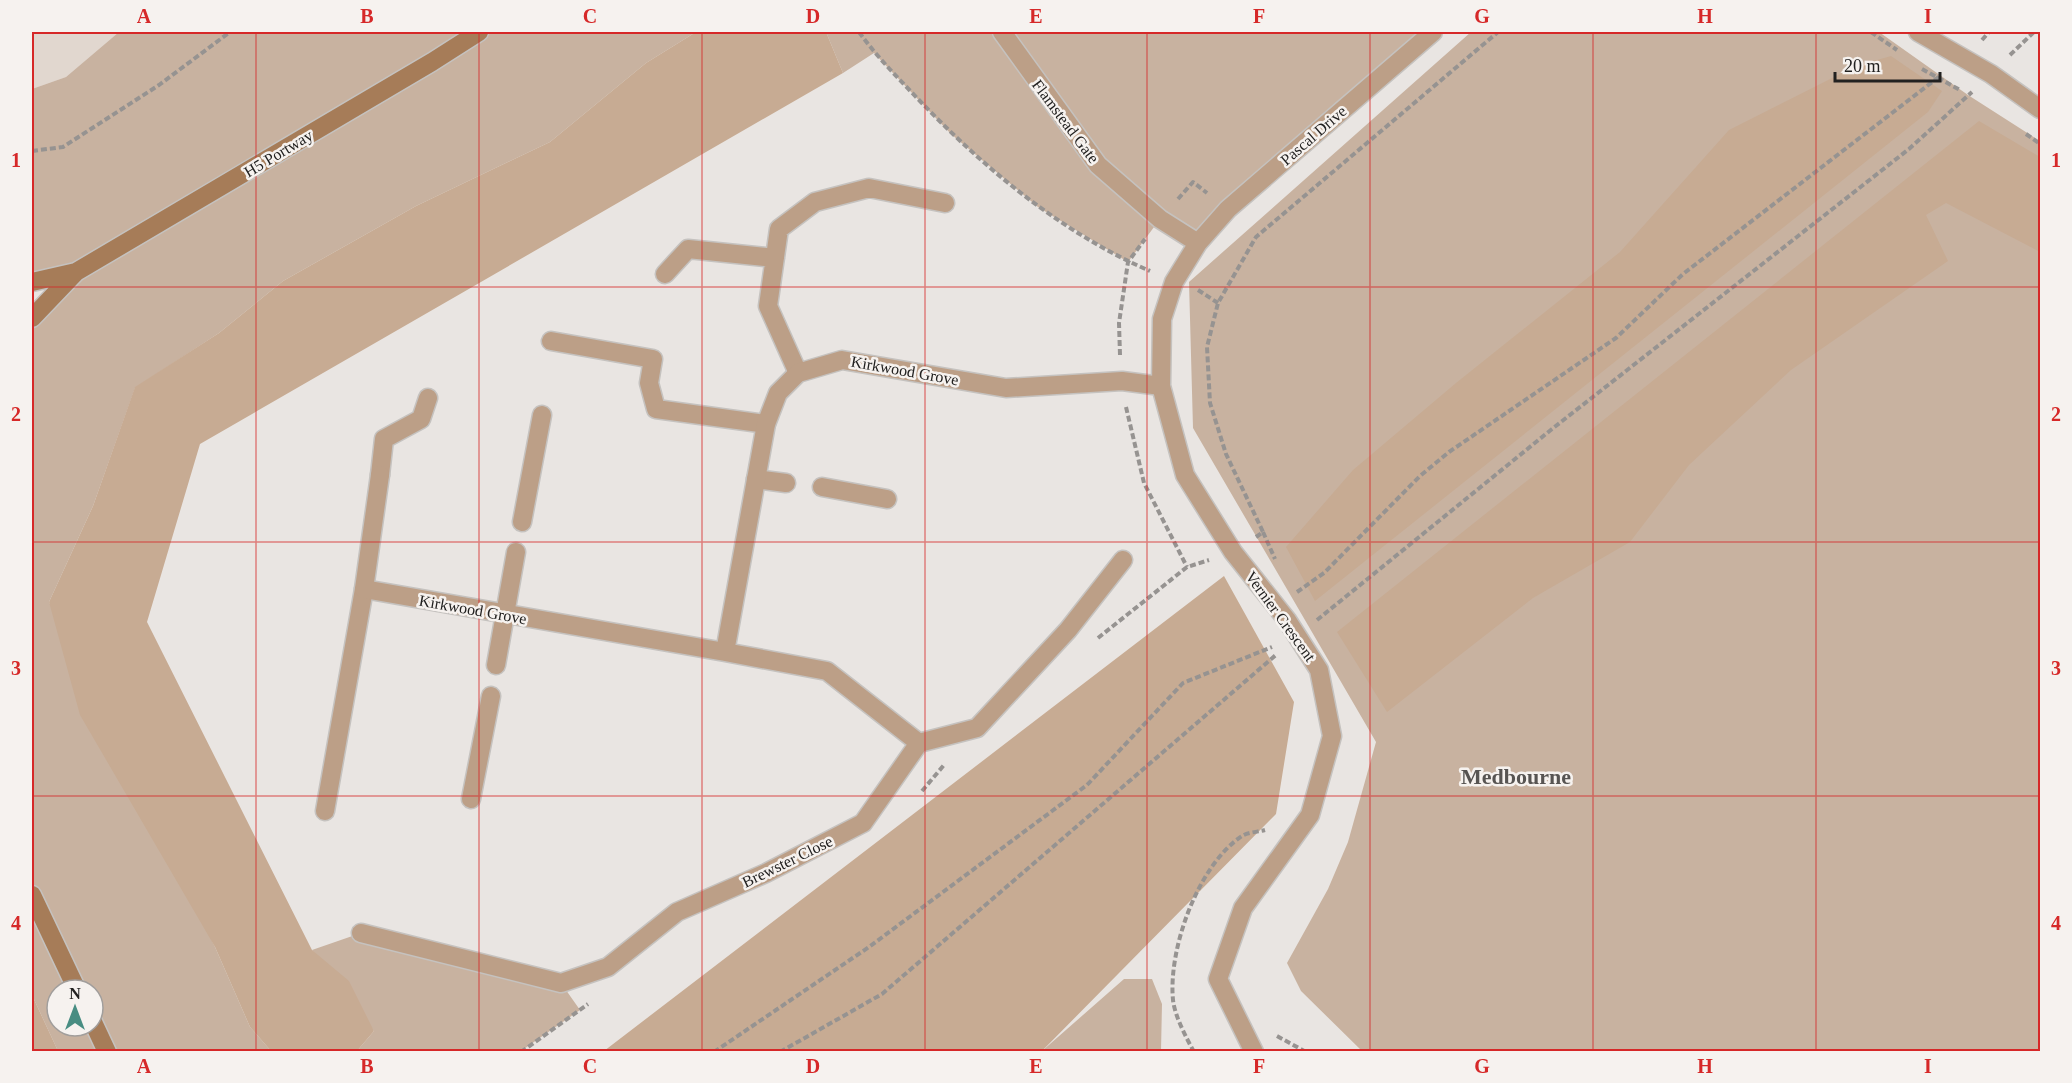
<svg xmlns="http://www.w3.org/2000/svg" width="2072" height="1083" viewBox="0 0 2072 1083" font-family="'Times New Roman',serif">
  <rect width="100%" height="100%" fill="#e9e5e2"/>
  <path fill="#e1d7cf" d="M32,32H119L66,77L32,89Z"/>
  <path fill="#c8b2a0" fill-rule="evenodd" d="M119,32H696L646,63L550,142L416,206L283,281L219,333L135,388L93,506L49,602L215,947L250,1027L271,1051H58L32,995V318L75,273L32,282V89L66,77ZM57,990H93V1026H57Z
    M826,32H1433L1198,243L1160,219L1128,262L1038,207L951,134L874,53L843,73Z
    M1471,32H1879L1968,95L2040,141V1051H1362L1301,991L1287,963L1328,889L1348,842L1376,742L1193,428L1189,282Z
    M361,933L561,983L580,1010L521,1051H357L374,1031L312,950Z
    M1124,979H1152L1162,1004L1161,1051H1042Z"/>
  <path fill="#c7ab93" d="M696,32H826L843,73L200,444L147,622L312,950L349,981L374,1031L357,1051H271L250,1027L215,947L80,715L49,602L93,506L135,387L219,333L283,281L416,206L550,142L646,63Z
    M1891,56L1942,91L1928,112L1315,601L1286,547L1353,470L1456,383L1620,252L1729,130L1856,66Z
    M1979,121L2040,157V252L1946,203L1926,215L1948,261L1791,370L1689,465L1630,542L1533,598L1387,712L1337,632Z
    M1224,576L1294,702L1276,814L1042,1051H604Z
    M32,995L58,1051H32Z"/>
  <g fill="none" stroke-linecap="round" stroke-linejoin="round">
    <defs>
      <path id="lane" d="M665,274L688,249L775,258
        M551,341L653,359L649,383L656,409L766,424
        M798,373L768,306L779,229L815,202L869,188L945,203
        M380,475L384,439L421,419L428,398
        M756,479L786,483
        M822,487L887,499
        M522,522L542,415
        M496,665L516,552
        M471,799L491,696
        M325,811L364,589"/>
      <path id="street" d="M1002,32L1098,165L1160,219L1198,243
        M1918,32L1991,74L2040,109
        M380,475L364,589L725,652L766,424L778,393L798,373L842,360L1006,388L1122,381L1161,386
        M725,652L827,671L919,743
        M361,933L561,983L608,967L677,912L766,873L863,823L919,743L977,728L1068,630L1123,560
        M1254,1052L1218,979L1243,908L1310,815L1332,736L1319,670L1287,620L1233,552L1185,475L1161,386L1162,319L1174,282L1198,243L1228,209L1433,32"/>
      <path id="secondary" d="M32,282L76,272
        M32,318L76,272L432,62L479,32
        M32,895L77,990
        M93,1022L107,1052"/>
    </defs>
    <use href="#lane" stroke="#c5c2bf" stroke-width="21"/>
    <use href="#street" stroke="#c5c2bf" stroke-width="21"/>
    <use href="#secondary" stroke="#c5c2bf" stroke-width="21"/>
    <path stroke="#969391" stroke-width="4" stroke-dasharray="6 3" stroke-linecap="butt" d="M859,32C877,57 898,78 919,100C985,169 1062,233 1150,271
      M1871,32L1897,50
      M1982,40L1989,32
      M2010,55L2034,32
      M1922,69L1960,90
      M2026,134L2040,144
      M32,151L63,147L159,85L230,32
      M1178,199L1193,182L1207,193
      M1198,290L1218,303
      M1120,355L1119,323L1128,262L1145,239
      M1126,407L1144,483L1187,567
      M1263,532L1275,559
      M1256,537L1263,532L1226,454L1210,403L1207,347L1218,303L1256,237L1498,32
      M1297,592L1324,573L1420,476L1449,452L1616,338L1683,274L1940,76
      M1317,620L1552,429L1909,149L1972,92
      M1098,638L1187,567L1209,560
      M922,791L944,765
      M1277,1036L1306,1052
      M521,1052L588,1004
      M714,1052L869,947L1087,785L1183,683L1272,647
      M780,1052L882,994L1277,654
      M1194,1052C1186,1037 1175,1017 1173,1000C1168,949 1198,865 1242,836C1248,832 1258,832 1265,830"/>
    <use href="#lane" stroke="#bc9f87" stroke-width="18"/>
    <use href="#street" stroke="#bc9f87" stroke-width="18"/>
    <use href="#secondary" stroke="#a67c58" stroke-width="18"/>
  </g>
  <path fill="none" stroke="#d62828" stroke-width="1.5" stroke-opacity="0.55" d="M256,32V1052M479,32V1052M702,32V1052M925,32V1052M1147,32V1052M1370,32V1052M1593,32V1052M1816,32V1052M32,287H2040M32,542H2040M32,796H2040"/>
  <g text-anchor="middle" stroke-width="5" stroke-linejoin="round" paint-order="stroke">
    <g font-size="16" fill="#222120" stroke="#f6f2ef">
      <text transform="translate(1066 121) rotate(53)" y="6">Flamstead Gate</text>
      <text transform="translate(1313 135) rotate(-41)" y="6">Pascal Drive</text>
      <text transform="translate(278 153) rotate(-31)" y="6">H5 Portway</text>
      <text transform="translate(905 370) rotate(10)" y="6">Kirkwood Grove</text>
      <text transform="translate(473 609) rotate(10)" y="6">Kirkwood Grove</text>
      <text transform="translate(1281 616) rotate(54)" y="6">Vernier Crescent</text>
      <text transform="translate(787 861) rotate(-26)" y="6">Brewster Close</text>
    </g>
    <g font-size="22" font-weight="bold" fill="#575452" stroke="#f6f2ef">
      <text x="1516" y="784">Medbourne</text>
    </g>
  </g>
  <rect width="2072" height="1083" fill="none" stroke="#f6f2ef" stroke-width="66"/>
  <g transform="translate(75 1008)"><circle r="28" fill="#f6f2ef" stroke="#a19e9c" stroke-width="1.5"/>
  <path d="M0-4.5L10 22L0 15L-10 22Z" fill="#488d82"/>
  <text y="-9" font-size="16" font-weight="bold" text-anchor="middle" fill="#222120">N</text>
  </g>
  <path d="M1835 72v9h105v-9" fill="none" stroke="#222120" stroke-width="3"/>
  <text x="1844" y="72" font-size="18" fill="#222120" stroke="#f6f2ef" stroke-width="4.5" paint-order="stroke">20 m</text>
  <rect x="33" y="33" width="2006" height="1017" fill="none" stroke="#d62828" stroke-width="2"/>
  <g font-size="20" text-anchor="middle" font-weight="bold" fill="#d62828">
    <text x="144" y="23">A</text>
    <text x="367" y="23">B</text>
    <text x="590" y="23">C</text>
    <text x="813" y="23">D</text>
    <text x="1036" y="23">E</text>
    <text x="1259" y="23">F</text>
    <text x="1482" y="23">G</text>
    <text x="1705" y="23">H</text>
    <text x="1928" y="23">I</text>
    <text x="16" y="167">1</text>
    <text x="2056" y="167">1</text>
    <text x="16" y="421">2</text>
    <text x="2056" y="421">2</text>
    <text x="16" y="675">3</text>
    <text x="2056" y="675">3</text>
    <text x="16" y="930">4</text>
    <text x="2056" y="930">4</text>
    <text x="144" y="1073">A</text>
    <text x="367" y="1073">B</text>
    <text x="590" y="1073">C</text>
    <text x="813" y="1073">D</text>
    <text x="1036" y="1073">E</text>
    <text x="1259" y="1073">F</text>
    <text x="1482" y="1073">G</text>
    <text x="1705" y="1073">H</text>
    <text x="1928" y="1073">I</text>
  </g>
</svg>
